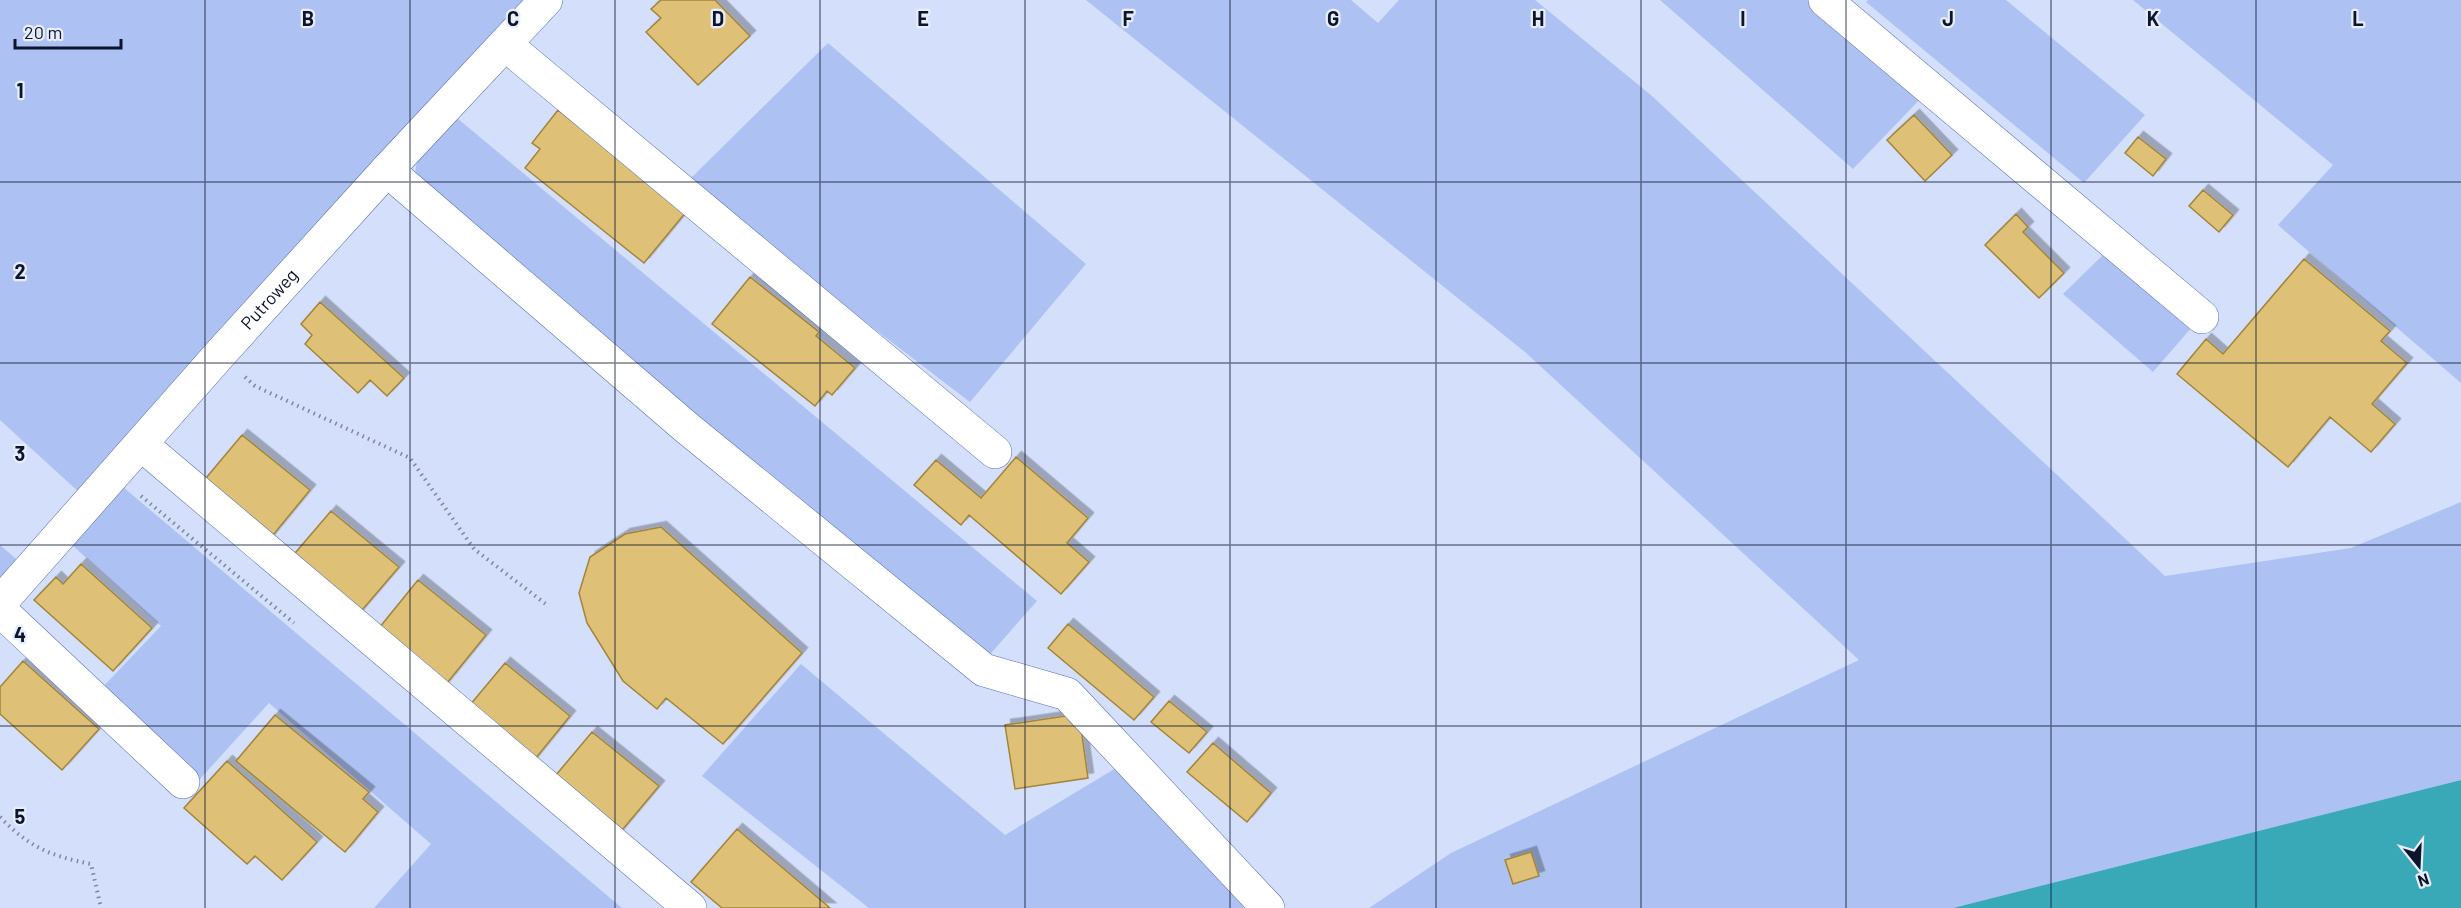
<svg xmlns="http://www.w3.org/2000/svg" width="2461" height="908" viewBox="0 0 2461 908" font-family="Barlow,sans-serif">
  <defs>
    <filter id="shadow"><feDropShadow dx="5.5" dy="-5.5" stdDeviation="0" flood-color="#0004"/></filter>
  </defs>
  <rect width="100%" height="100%" fill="#d4dffb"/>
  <path fill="#adc1f2" d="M0,0H533L81,494L0,420Z
    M1086,0H1351L1378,23L1399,0H1535L1652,96L2165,576L2351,548L2461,502V780L1953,908H1369L1451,853L1859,660L1525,352Z
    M1660,0H1813L1925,94L1853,169Z
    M1868,0H2006L2145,115L2084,183L1866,2Z
    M2133,0H2461V383L2278,225L2333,165Z
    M828,43L1086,264L970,402L685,184Z
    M457,118L1037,601L985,660L801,511L415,174L417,161Z
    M2106,252L2192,327L2153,372L2063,294Z
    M123,487L622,908H374L431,844L269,703L200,779L99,691L161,626L71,544Z
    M0,545L21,563L0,586Z
    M801,664L1005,835L1121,765L1253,908H869L702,776Z"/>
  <path fill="#39a9b8" d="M2461,780V908H1953Z"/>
  <path fill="#dec076" stroke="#a2853b" stroke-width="1.5" filter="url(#shadow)" d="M661,0H715L750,36L698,85L646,32L661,18L651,9Z
    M558,110L686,212L644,263L525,168L540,149L532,143Z
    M1914,115L1952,155L1925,181L1887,140Z
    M2138,137L2166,159L2153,176L2125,153Z
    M2203,190L2233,215L2219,232L2189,206Z
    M2016,214L2028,227L2023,232L2064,273L2039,298L1985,245Z
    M2304,259L2390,331L2381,341L2407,363L2372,404L2395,424L2371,452L2330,417L2288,467L2177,374L2206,339L2223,354Z
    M750,277L819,332L816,336L855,368L832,395L827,391L815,406L712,324Z
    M320,302L404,378L387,396L370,380L358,393L305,344L312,335L301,324Z
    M242,435L310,490L269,540L201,484Z
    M1016,457L1088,518L1067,543L1089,562L1061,594L969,515L961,525L914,485L936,460L981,498Z
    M331,511L399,567L357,616L290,559Z
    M661,527L802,653L723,744L666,698L657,709L623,681L587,623L579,593L590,557L625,534Z
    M81,564L152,628L113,671L34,600L56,577L63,584Z
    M418,580L486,635L443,688L375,633Z
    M1068,624L1154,697L1134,720L1048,648Z
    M23,661L99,729L62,770L0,714V687Z
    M505,663L570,716L531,764L465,711Z
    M1169,701L1207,732L1189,753L1151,722Z
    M1079,714L1088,778L1015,789L1005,725Z
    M275,715L369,792L363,799L378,812L345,852L236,761Z
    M592,732L659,786L618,835L551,781Z
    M1213,743L1271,793L1247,822L1187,772Z
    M227,761L317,842L282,880L255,856L247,864L184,808Z
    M737,829L830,908H722L691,882Z
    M1531,852L1539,876L1513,884L1505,860Z"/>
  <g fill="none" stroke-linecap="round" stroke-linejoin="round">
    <defs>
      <g id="minor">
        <path d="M1825,0L2202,317"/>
        <path d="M506,45L995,452"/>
        <path d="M387,170L687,428L984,670L1067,694L1268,908"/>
        <path d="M142,445L690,908"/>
        <path id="s1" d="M0,603L220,354L387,170L546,0"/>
        <path d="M0,610L183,782"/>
      </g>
    </defs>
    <use href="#minor" stroke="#586eab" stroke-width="34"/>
    <path stroke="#7d87a1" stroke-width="4" stroke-dasharray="1.5 4.5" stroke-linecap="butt" d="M245,377L255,386L410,458L474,549L547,605
      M141,496L294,623
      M0,817C29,847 50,856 91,864L101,908"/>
    <use href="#minor" stroke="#fff" stroke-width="33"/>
  </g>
  <path fill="none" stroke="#0d152d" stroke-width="1.5" stroke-opacity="0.55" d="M205,0V908M410,0V908M615,0V908M820,0V908M1025,0V908M1230,0V908M1436,0V908M1641,0V908M1846,0V908M2051,0V908M2256,0V908M0,182H2461M0,363H2461M0,545H2461M0,726H2461"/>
  <g text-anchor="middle" stroke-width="4.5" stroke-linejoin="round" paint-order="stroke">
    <g font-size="18" fill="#0d152d" stroke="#e7edfb">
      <text dy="6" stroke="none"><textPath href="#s1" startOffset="406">Putroweg</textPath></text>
    </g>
  </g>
  <g font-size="20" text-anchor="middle" font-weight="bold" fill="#0d152d" stroke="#e7edfb" stroke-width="4.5" stroke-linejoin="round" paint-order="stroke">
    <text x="308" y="26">B</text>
    <text x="513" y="26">C</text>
    <text x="718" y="26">D</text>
    <text x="923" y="26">E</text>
    <text x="1128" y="26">F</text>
    <text x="1333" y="26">G</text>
    <text x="1538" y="26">H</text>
    <text x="1743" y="26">I</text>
    <text x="1948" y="26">J</text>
    <text x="2153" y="26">K</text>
    <text x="2358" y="26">L</text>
    <text x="20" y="98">1</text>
    <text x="20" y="279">2</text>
    <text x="20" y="461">3</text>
    <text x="20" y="642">4</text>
    <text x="20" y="824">5</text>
  </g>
  <g transform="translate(2419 866) rotate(162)" stroke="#e7edfb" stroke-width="4.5" paint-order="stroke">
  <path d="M0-4.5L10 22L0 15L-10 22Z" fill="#0d152d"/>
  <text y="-9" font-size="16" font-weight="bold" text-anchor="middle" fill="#0d152d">N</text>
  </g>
  <path d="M15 39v9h106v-9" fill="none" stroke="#0d152d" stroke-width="3"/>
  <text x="24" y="39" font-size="18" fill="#0d152d" stroke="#e7edfb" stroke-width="4.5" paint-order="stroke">20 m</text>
</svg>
